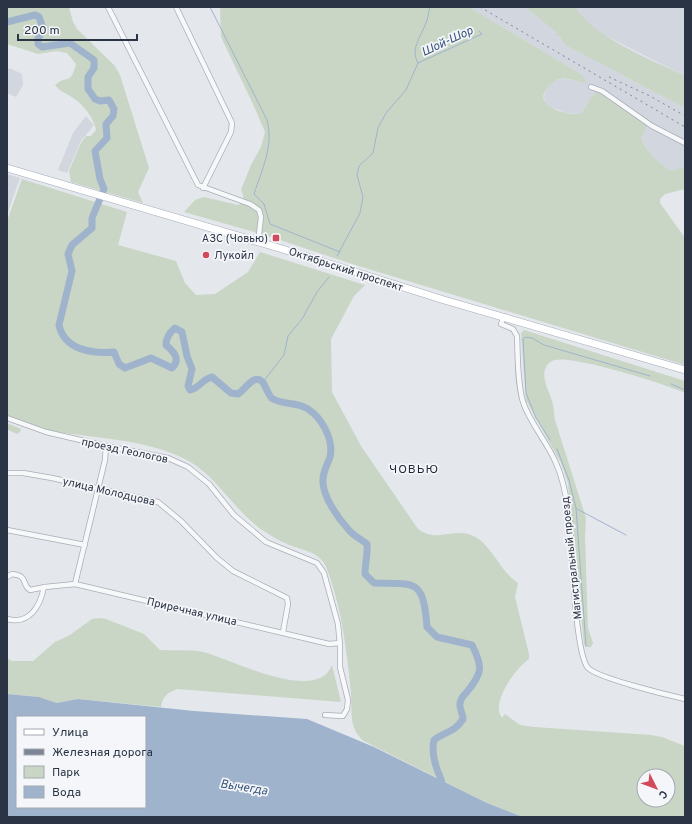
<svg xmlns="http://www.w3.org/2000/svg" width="692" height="824" viewBox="0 0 692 824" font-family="Overpass,sans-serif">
  <rect width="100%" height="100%" fill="#e4e7ec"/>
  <path fill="#d2d6de" d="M469,7H525L557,33L563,39L565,45L685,108V166L672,171L662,166L650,154L641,138L647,126L594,94L580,114L567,113L550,107L545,103L544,97L545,90L552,82L560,79H568L584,83L581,74Z
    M576,7H685V76L598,32L584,20Z
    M10,68L22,74L23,85L16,97L7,93V70Z
    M86,116L94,125L81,141L67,173L58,170L73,133Z
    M7,174L20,178L7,215Z"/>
  <path fill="#c9d6c5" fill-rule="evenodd" d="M7,7H69L73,22L77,29L115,66L120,75L149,168L138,192L143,203L71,182L69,171L81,143L86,136H91L96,130C94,117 82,103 70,96C64,92 60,92 55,85C67,74 70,87 76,64L67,53L57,51L38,54L7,44Z
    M220,7H469L581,74L586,81L584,83C576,81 567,77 559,79C554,81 550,84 547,88C532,107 568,115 580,114C587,107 589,97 597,92L645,119L647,126L641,138C648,153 658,164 672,171L685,166V189L665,194L660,199V203L685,238V365L352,264L268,236L184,212L195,200L204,197L238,205C245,201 244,197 241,190L251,165L261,147L265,132L252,102L221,37Z
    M525,7H576C590,36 655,61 685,76V108L565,45L560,36H556L557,33Z
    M22,179L127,212L118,245L176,261L185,283L196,295L215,294L248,272L260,252L365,285L354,296L331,339L332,392L361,446L418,529C437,543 452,528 471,535C491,542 500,572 518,583L515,597L529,654V659C516,668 490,702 502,718L505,714L520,725L534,727L651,735L662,737L685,746V817H523L487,803L362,740C360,737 356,733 355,730C350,719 352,705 351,694C349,671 346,647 342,625C339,606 333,586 327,569C320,550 301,551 285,543C277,540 269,534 262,530C234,510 217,477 189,461C135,432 65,441 7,420V221ZM644,776H668V800H644Z
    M524,330L685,381V393C666,384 573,355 555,360C552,360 547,364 546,367C540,379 551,393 553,405C554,410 554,415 555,420L586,518L585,536L588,628L593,643L591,647H586L584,644L568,483L561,463L526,400L521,333Z
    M9,424L21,429L20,432L17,434L8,430L7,425Z
    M100,618L106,619L144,634L160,650C174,651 188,649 203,652C229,658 317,705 332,665L341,702L177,689C167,693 163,696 161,707L78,699L57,703L39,697L7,694V658L12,661H33L55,642L70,635L92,619Z"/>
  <path fill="#9fb4cc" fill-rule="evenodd" d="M7,694L39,697L57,703L78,699L194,711L307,719L374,747L487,803L523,817H7ZM17,717H145V807H17Z"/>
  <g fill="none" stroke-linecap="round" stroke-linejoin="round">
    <path stroke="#9fb4cc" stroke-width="1" d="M210,7L267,120C274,146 262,169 254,194L264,204L270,224L340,252
      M418,63C410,49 420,39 425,25C428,20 428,13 430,7
      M337,256L360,213L363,197L357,175L359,166L373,153L378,128L386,113L406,90L418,63L482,34L479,31
      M263,382L284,355L288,336L302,319L317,292L329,277
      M671,384L685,390
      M550,440L536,418L526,393L523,339L525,337L532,338L544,345L650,376
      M557,449L569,480L576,508L586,646
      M577,509L626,535"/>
    <path stroke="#9fb4cc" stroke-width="7" d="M7,22L35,15L39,17L43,28L38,39V44L42,47L70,43L94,60V68L88,77V89L95,99L100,101L109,100L114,109L113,116L106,124L107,138L95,151L100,179L104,189L92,218V228L72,245L68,254L72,271L59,325C64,350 93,354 114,352L119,364L125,368L151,358L172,368C181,359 174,352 166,345C166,338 169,333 175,328L182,332L187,356L192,369L188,386L190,390C200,388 202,379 212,377L231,393L238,394C243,391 248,383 254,380C265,375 266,395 273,399C284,405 298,402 308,409C322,418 334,440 330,457C327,466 322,473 323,483C324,498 338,518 348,529C352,535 361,539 367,544C368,555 365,563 365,574L374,583C417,584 423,579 427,627L437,637L472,645C483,667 483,673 466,693C463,696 460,699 460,704C459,708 463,714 463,719C454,733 446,731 434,740C432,749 433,757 436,766C438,775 445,781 440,791"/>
    <defs>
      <path id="street" d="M108,7L198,185L250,204L259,210L261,217L258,243
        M176,7L232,123L231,132L203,188
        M591,87L602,91L652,126L685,143
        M504,316L501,324L513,329L517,336C518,357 517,381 523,402C530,423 547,442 556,463C564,481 568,505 570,525C572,550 575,653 588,668C598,678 667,695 685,699
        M7,418L46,432L106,446L168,458L188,467L209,484L234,515L266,542L317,563L324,573L338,624L340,645V667L348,700L347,709L343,716L325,715
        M7,473H23L52,478L158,502L181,521L217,558L233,571L287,598L288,604L283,632
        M7,530L85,545
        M7,577L12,574C29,576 21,584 30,590L45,587L75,584L329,644L340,643
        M75,584L105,460L106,446
        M7,619C29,625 40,607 44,587"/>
      <path id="primary" d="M7,168L279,248L444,300L685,370"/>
    </defs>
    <use href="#street" stroke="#a9aeb7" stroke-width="6"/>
    <use href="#primary" stroke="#a3abb8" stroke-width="8"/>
    <use href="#street" stroke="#f7f8fa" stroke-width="4.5"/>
    <use href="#primary" stroke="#fff" stroke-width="7"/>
    <path stroke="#7d8696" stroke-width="1" stroke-dasharray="2 4" stroke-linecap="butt" d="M480,7L685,127
      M609,77L650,96L685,116"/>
  </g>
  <g fill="#d1495b" stroke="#f4f6f9" stroke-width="1.5">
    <rect x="272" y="234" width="8" height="8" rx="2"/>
    <circle cx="206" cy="255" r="4"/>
  </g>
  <g text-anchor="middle" stroke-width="3.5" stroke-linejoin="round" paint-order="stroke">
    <g font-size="11" fill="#2b3445" stroke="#f4f6f9" text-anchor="end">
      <text x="268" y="242">АЗС (Човью)</text>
      <text x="214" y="259" text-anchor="start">Лукойл</text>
    </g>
    <g font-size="11" fill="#2b3445" stroke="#f4f6f9">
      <text transform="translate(346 269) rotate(18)" y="4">Октябрьский проспект</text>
      <text transform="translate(125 450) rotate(12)" y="4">проезд Геологов</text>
      <text transform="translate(109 491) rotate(13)" y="4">улица Молодцова</text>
      <text transform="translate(571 558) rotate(-96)" y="4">Магистральный проезд</text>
      <text transform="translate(192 611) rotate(13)" y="4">Приречная улица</text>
    </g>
    <g font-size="12" font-style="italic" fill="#34527a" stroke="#f4f6f9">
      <text transform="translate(447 41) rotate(-25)" y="4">Шой-Шор</text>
      <text transform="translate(244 787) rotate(9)" y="4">Вычегда</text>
    </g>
    <g font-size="12" letter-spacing="1" fill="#1d2536" stroke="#f4f6f9">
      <text x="414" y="473">ЧОВЬЮ</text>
    </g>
  </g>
  <rect width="692" height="824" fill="none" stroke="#2b3445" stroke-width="16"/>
  <rect x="16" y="716" width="130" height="92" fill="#f4f6f9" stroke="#a4a8b1"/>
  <rect x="24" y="729" width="20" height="6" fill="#ffffff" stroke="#a4a8b1"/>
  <text x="52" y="736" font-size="12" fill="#2b3445">Улица</text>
  <rect x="24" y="749" width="20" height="6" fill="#7d8696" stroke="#a4a8b1"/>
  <text x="52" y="756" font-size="12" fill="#2b3445">Железная дорога</text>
  <rect x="24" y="766" width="20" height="12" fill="#c9d6c5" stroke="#a4a8b1"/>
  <text x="52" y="776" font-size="12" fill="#2b3445">Парк</text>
  <rect x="24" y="786" width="20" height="12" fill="#9fb4cc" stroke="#a4a8b1"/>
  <text x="52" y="796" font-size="12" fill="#2b3445">Вода</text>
  <g transform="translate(656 788) rotate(132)"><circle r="19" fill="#f4f6f9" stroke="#a4a8b1"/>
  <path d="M0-3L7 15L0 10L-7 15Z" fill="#d1495b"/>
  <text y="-6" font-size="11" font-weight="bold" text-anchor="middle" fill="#2b3445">С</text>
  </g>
  <path d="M18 34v6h119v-6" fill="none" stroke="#2b3445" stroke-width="2"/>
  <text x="24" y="34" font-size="12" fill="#2b3445" stroke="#f4f6f9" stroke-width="3" paint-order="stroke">200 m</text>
</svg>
